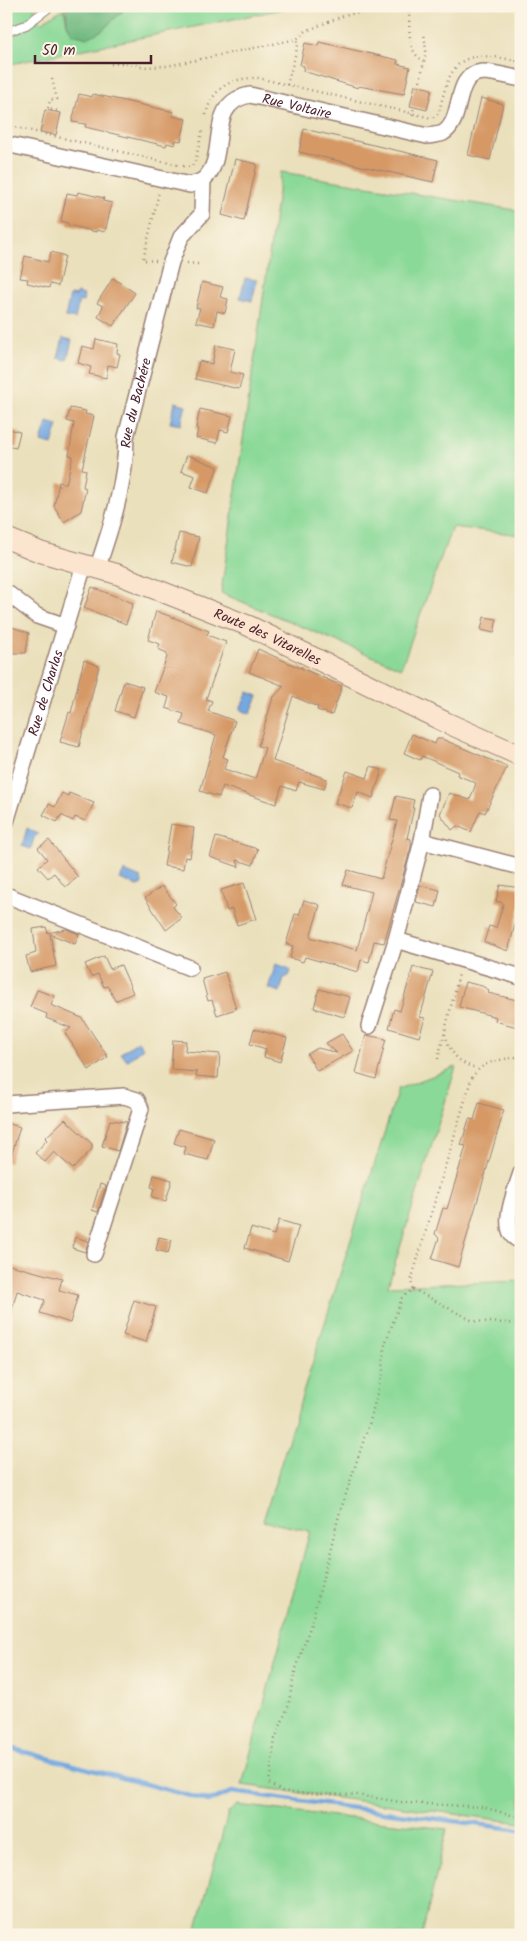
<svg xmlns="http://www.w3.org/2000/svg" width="527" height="1941" viewBox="0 0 527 1941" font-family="Kalam,sans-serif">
  <rect width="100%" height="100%" fill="#fcf5e5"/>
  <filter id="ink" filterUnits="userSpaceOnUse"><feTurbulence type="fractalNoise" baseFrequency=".02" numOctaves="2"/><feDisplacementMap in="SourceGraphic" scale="10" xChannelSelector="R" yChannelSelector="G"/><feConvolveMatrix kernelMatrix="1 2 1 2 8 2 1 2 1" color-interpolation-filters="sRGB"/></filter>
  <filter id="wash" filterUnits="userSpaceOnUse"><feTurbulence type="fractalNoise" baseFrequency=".0096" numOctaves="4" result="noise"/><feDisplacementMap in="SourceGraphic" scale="20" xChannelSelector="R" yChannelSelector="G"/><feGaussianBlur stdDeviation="1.12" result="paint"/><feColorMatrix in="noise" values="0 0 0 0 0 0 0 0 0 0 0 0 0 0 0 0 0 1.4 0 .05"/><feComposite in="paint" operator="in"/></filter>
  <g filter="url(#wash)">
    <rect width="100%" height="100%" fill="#eae0bc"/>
    <path fill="#8ad998" stroke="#6a7c62" d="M7,6H36L33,13L41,23L64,8L67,24L101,31L128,6H284L288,8L6,65Z
      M281,172L521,211V535L452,527L401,668L221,593Z
      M456,1067L388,1286L521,1281V1823L242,1785L310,1531L263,1521L398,1089Z
      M237,1805L447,1829L422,1935H195L228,1813Z"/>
    <path fill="#6fb980" stroke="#5c6c56" d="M66,6H128L101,31L87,38L72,34L67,24Z"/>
    <path fill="#74a8e0" stroke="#5f6486" d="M245,278L257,280L252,301L240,298Z
      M77,293L84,295L83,302L79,301L75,319L65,317L70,295L76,296Z
      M63,338L72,340L67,360L58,358Z
      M175,402L186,405L181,425L170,423Z
      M47,422L58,425L52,445L41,442Z
      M248,692L258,696L250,714L240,709Z
      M27,828L38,834L34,838L31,849L22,846Z
      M124,871L141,878L142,884L137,886L120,879Z
      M276,964L288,968L291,971L289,976L284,978L280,992L268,988Z
      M138,1041L143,1048L127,1061L121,1053Z"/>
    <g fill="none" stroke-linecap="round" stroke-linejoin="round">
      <path stroke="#74a8e0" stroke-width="4.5" d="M6,1747L209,1801L232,1792L521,1830"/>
    </g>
    <g id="blocks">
      <path fill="#d69966" d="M319,42L398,60L397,64L410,67L404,94L358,86V88L303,71L304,66L300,65L305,43L318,46Z
        M415,85L432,89L427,110L410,106Z
        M79,94L92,97L93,94L174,112L173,116L186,119L181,141L176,140L175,145L167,143L166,146L85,127L86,124L72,122Z
        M481,98L503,104L490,160L468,155Z
        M45,110L61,113L56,135L40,132Z
        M304,129L438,160L433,182L299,152Z
        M235,159L257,164L244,221L222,215Z
        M78,192L104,198L103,201L112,203L105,232L97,230L96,232L68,225V223L61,221L67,193L77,195Z
        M51,252L65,256L58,286L50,284L49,288L27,283L28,279L20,278L25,256L48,262Z
        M113,278L135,293L113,326L98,317L103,306L97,303Z
        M202,282L223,287L220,297L228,299L225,313L217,311L214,326L196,322L200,308H196Z
        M96,339L118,344L117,353L120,354L117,367L108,365L106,378L89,374L91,367L78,363L82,346L94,349Z
        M216,345L235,349L230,372L243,375L239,389L195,379L199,361L212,364Z
        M70,408L86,411L85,414L94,416L82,469L86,470L83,487L86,488L81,511L64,522L54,506L59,482L66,484L73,456L69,455L74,423L67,421Z
        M200,409L232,416L228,432L220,430L217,443L196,438L198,429L196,428Z
        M6,428L20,432L16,448L6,446Z
        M187,455L218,467L208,493L191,487L195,476L181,471Z
        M179,533L199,537L192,567L172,562Z
        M92,587L133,603L126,624L84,608Z
        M156,611L209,631L207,635L226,642L206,699L212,701L208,711L235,721L223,757L228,759L224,769L255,779L265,748L258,746L273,698L284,686L249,672L258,649L300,668L302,666L301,668L342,686L332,715L317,710L318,707L293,696L273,761L327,779L324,789L299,782L296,791L282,786L276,804L223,786L219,797L200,791L216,735L181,724L184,714L166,708L169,697L154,692L167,657V653L158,649L160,644L148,640Z
        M484,617L497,619L494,633L481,630Z
        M6,625L29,633L26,653H6Z
        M84,660L99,666L79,747L60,742L69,712L71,713Z
        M124,681L143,687L134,717L115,711Z
        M412,734L435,744L437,739H442L507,767L485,813L480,811L471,832L457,826L452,830L440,814L449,793L470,800L476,783L457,775L458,772L422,756L420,760L404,753Z
        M371,766L382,770L373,798L358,792L352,808L335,803L347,771L367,778Z
        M62,793L68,796L69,793L94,803L85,821L75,817L73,821L61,815L57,822L43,815L49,804L55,807Z
        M396,796L414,800L412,808H414L407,838L411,839V847L384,943L374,941L369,962L361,960L358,972L305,957L303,962L290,958L293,946L286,944L295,914L299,915L304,900L320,905L310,937L357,950L372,892L343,885L348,870L381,879L397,821L390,820Z
        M171,824L194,828L190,858L185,857L183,869L164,866Z
        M216,837L258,849L253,865L237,860L239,867L210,857Z
        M49,840L78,877L65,887L54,873L48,878L38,867L47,859L38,848Z
        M244,883L256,919L237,925L232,909L227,911L221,890Z
        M420,885L440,890L436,907L416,902Z
        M500,885L521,888V903L508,951L484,942L489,926L496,928L503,905V903L496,901Z
        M162,886L176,904L173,907L182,918L166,930L145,898Z
        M46,927L48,933L66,929L79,934L75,944L50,934L56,966L30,972L26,956L36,953L33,929Z
        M104,956L110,969L121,965L133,993L115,1001L108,986L104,987L98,974L91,977L85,964Z
        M413,967L433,972L420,1017L425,1018L419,1037L389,1028L394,1009L400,1011Z
        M225,972L236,1009L217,1015L212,1000L208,1001L202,979Z
        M465,982L482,986L489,990L488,993L521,1001V1028L495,1021L496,1017L459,1007Z
        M319,989L350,997L344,1017L314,1008Z
        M37,990L55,996L51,1005L82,1018L108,1057L89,1070L65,1033L71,1028L46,1018L47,1014L30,1007Z
        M254,1029L287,1038L280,1062L264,1057L266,1049L250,1044Z
        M342,1034L353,1051L317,1071L307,1054L318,1048L337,1053L326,1043Z
        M366,1035L386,1039L376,1079L356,1073Z
        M173,1040L186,1041L185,1051L220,1054L218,1078L196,1076L197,1072L171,1070Z
        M479,1103L504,1110L458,1267L432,1259L439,1238L435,1234L443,1208L447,1209L466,1146L461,1145L469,1119L474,1120Z
        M65,1119L92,1144V1149L73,1169L54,1152L45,1162L35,1153L47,1140L45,1138Z
        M110,1120L127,1122L118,1151L102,1146Z
        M6,1123L20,1127L9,1163L6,1162Z
        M179,1129L214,1139L208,1160L184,1154L186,1147L174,1143Z
        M154,1175L172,1180L166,1201L152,1197L154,1188L151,1187Z
        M100,1184L106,1186L98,1212L92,1210Z
        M279,1220L299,1226L288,1261L245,1248L251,1228L274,1235Z
        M75,1237L88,1241L85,1252L72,1248Z
        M159,1237L172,1240L168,1253L156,1250Z
        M6,1264L62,1279L59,1290L78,1295L70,1323L40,1313L45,1300L17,1291L10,1317L6,1316Z
        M134,1300L156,1307L146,1342L123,1335Z"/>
    </g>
  </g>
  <g filter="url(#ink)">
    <use href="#blocks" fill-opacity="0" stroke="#9a8074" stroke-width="1"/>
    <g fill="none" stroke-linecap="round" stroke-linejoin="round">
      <defs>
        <path id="service" d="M6,32L26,25L51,6"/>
        <g id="minor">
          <path id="s1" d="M6,144L190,185C195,183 201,182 204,179C230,156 204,103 250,95L427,136C432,135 439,135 443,133C465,120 452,75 482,72C494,72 510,77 521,79"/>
          <path id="s2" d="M97,569C112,525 126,482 126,437L171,262L181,237L202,214L203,180"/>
          <path d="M6,592L37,616L66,626"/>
          <path id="s3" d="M6,822L84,565"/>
          <path d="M422,841L430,795"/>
          <path d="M521,867L422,841L396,940L521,977"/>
          <path d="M6,895L190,968"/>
          <path d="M369,1026L396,940"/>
          <path d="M6,1104L124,1096L137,1100L141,1109L94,1254"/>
          <path d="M521,1173C516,1190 496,1233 521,1241"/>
        </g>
        <g id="secondary">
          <path id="s4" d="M6,538L40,552L117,574L249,626L445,722L521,756"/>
        </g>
      </defs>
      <use href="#service" stroke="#9a8074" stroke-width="10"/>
      <use href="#minor" stroke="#9a8074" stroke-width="18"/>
      <use href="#secondary" stroke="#9a8074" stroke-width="22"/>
      <path stroke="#9a8074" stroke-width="2.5" stroke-dasharray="1 4" stroke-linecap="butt" d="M409,11C410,28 406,52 424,61
        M111,64L121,63L147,67L167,66L297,39L306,31L348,14L495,6
        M52,79L57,99L50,100L48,109L59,111V113
        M287,85L298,45L297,39
        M419,86L426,51L424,32
        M206,115C212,88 231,77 258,78L432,118L439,113C451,55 464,49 521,62
        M412,115L414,107
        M6,125L178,165
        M183,166L191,167L195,162L203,128
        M156,261L143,260L159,192
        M187,263L198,264
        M445,1034C450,1052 458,1064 477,1068
        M438,1059L459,974
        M413,1289L411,1281L471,1080C482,1059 499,1061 521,1056
        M521,1324L473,1321L413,1289L402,1298L385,1344L383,1370L370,1421L339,1515L312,1621L294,1675L288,1707L275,1739L269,1783L281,1791L297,1793L357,1795L407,1803L483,1807L521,1818"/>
      <use href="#service" stroke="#fff" stroke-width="8"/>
      <use href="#minor" stroke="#fff" stroke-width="15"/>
      <use href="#secondary" stroke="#fbe5cf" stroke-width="20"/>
    </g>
  </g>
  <g text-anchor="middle" stroke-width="5" stroke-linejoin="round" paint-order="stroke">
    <g font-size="14" fill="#4a1f2b" stroke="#fcf5e5">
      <text dy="5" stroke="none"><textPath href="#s1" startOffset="355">Rue Voltaire</textPath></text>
      <text dy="5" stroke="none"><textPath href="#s2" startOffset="171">Rue du Bachére</textPath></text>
      <text dy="5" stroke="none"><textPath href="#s4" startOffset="280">Route des Vitarelles</textPath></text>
      <text dy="5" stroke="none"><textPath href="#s3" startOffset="135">Rue de Charlas</textPath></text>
    </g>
  </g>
  <rect width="527" height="1941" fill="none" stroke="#fcf5e5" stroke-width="25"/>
  <path d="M35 55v8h116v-8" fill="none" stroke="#4a1f2b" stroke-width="2.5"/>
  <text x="42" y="55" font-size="15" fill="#4a1f2b" stroke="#fcf5e5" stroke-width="4" paint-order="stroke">50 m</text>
</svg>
